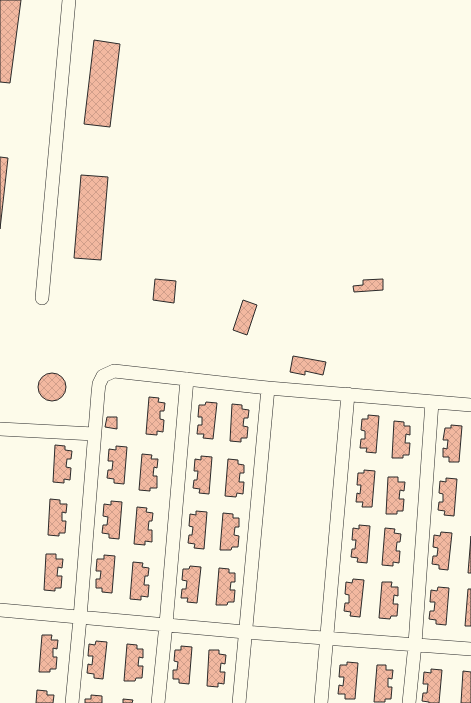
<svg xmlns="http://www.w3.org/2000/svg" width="471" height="703" viewBox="0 0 471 703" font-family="'Alegreya Sans',sans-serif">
  <defs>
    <pattern id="building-cross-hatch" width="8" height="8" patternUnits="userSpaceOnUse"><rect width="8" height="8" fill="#f2b8a0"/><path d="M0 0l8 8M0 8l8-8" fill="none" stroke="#d09e8a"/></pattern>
  </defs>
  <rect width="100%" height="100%" fill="#fdfbea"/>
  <path fill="url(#building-cross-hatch)" stroke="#2b2b2b" d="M0,0H21L10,83L0,82Z
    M94,40L120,44L110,127L84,124Z
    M0,157L8,158L0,229Z
    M81,175L108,177L101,260L74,258Z
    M155,279L176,281L174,303L153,300Z
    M383,279V290L354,292L353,286L363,285V280Z
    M243,300L257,305L247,335L233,330Z
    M293,356L326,362L323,375L305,371V375L290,372Z
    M38 387a14 14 0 1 1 28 0a14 14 0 1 1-28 0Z
    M149,397L159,398L158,402L165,403L164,411H160V419L164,420L163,432L157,431V435L146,434Z
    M206,402L217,403L213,439L203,438L204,434H197L198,425H202V417H198L199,405H205Z
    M232,404L242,405V409L249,410L248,418H244L243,426L248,427L247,438H241V442L230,441Z
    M368,415L379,416L376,453L366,452L367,448H360L361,439H365V431L361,430L362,419H368Z
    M107,417H117V429L105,427Z
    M394,421L404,422V426H410V435L406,434L405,443H410L409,455H403V458H392Z
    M451,425L462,426L459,462H449V457H443V448L447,449L448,440H443L445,428H451Z
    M55,445L65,446V450L72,451L71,459H67L66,467L71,468L70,480L64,479V483L53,482Z
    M116,446L127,447L124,484L114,483V479L107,478L108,470H112L113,461H108L109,449L116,450Z
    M142,454L152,455L151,459H158L157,468L154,467L153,476H157V488H150V491L139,490Z
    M201,456L212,457L209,494L199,493L200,489L193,488L194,480H197L198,471H194L195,459L201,460Z
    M228,459L238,460V464L244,465V473H240L239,482H244L243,494L237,493L236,497L225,496Z
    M364,470L375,471L372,507H362L363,502H356L357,493L360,494L361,485H357L358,473H364Z
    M388,477H398V482H405L404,491L400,490L399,499H404L403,511H397V514H386Z
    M446,478L457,479L454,516L444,515L445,511L438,510L439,502H443V494L439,493L440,481L446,482Z
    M50,499L60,500V504H67L66,513L62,512V521H66L65,533H59V536L48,535Z
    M111,501L122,502L119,539L109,538V534L102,533L103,525H107L108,517L103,516L104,504L111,505Z
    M137,507L147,508L146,512L153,513L152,521H149L148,530H152V542L145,541V545L134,544Z
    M196,511L207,512L204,549L194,548L195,544L188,543L189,535H192L193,527L189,526L190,514L196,515Z
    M223,513L233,514V518H239V527H235L234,535L239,536L238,547H232L231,550H220Z
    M359,525L370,526L367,563L357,562L358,558L351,557L352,549H355L356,540H352L353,528L359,529Z
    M385,528L395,529L394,533L401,534L400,542H397L396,551H400L399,563L393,562V566L382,565Z
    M441,532L452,533L448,570L439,569V565L432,564L433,556H437L438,548L433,547L434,535L440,536Z
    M471,536V573H468Z
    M46,554H56V559H63L62,568L58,567L57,576H62L61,588H55V591L44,590Z
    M104,555L115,556L112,593L102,592V588H96V579H100L101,571H96L97,559H104Z
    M133,562L143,563L142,567L149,568L148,576H145L144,585H149L148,597L141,596V600L130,599Z
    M190,566L201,567L197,603L187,602L188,598H181L182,589H186L187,581L182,580L183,569H189Z
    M219,568L229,569V573H235V582H231L230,590H235L234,602H228L227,605H216Z
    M353,579L364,580L360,617L350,616L351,612L344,611L345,603H349V595L345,594L346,582L352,583Z
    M382,582H392L391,587H398V596L394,595L393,604H398L397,616H391L390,619L379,618Z
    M438,587L449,588L446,625L436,624V620L429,619L430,611H434L435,602H430L431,590L437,591Z
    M468,589H471V626H465Z
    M42,635H52L51,640H58L57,649L53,648V657H57L56,669H50V672H39Z
    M96,641L107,642L103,679L94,678V674L87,673L88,664L92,665L93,656H88L89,644L95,645Z
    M127,644L137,645V649H143V658L139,657L138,666H143L142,678H136L135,681H124Z
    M181,646L192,647L189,684L179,683V679H173V670H177L178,662L174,661L175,650H181Z
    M209,650H219V654L226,655L225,664L221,663L220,672H225L224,684L218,683V687L207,686Z
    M347,662L358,663L355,699H345V694H338L339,685L343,686L344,677H339L340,665H347Z
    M377,665H386V670H393L392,679L388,678V687H392L391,699H385V702H374Z
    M431,669L442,670L439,703H429V702L422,701L423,693H427L428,684H423L424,672L431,673Z
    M463,671L471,672V703H461Z
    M37,690L47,691V695H54L53,703H36Z
    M91,695L102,696V703H85V699H91Z
    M123,699L133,700L132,703H123Z"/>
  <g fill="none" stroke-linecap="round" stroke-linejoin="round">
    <defs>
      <path id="minor" d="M42,298L69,0
        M0,429L94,434
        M0,610L245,632L471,649
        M72,703L80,618L98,393L99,384L103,376L114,371L268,388L471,405
        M158,703L166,624L187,379
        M239,703L268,388
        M321,703L348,394
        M409,703L415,644L432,402"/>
    </defs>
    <use href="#minor" stroke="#2b2b2b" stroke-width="14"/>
    <use href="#minor" stroke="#fdfbea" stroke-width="13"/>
  </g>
</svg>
